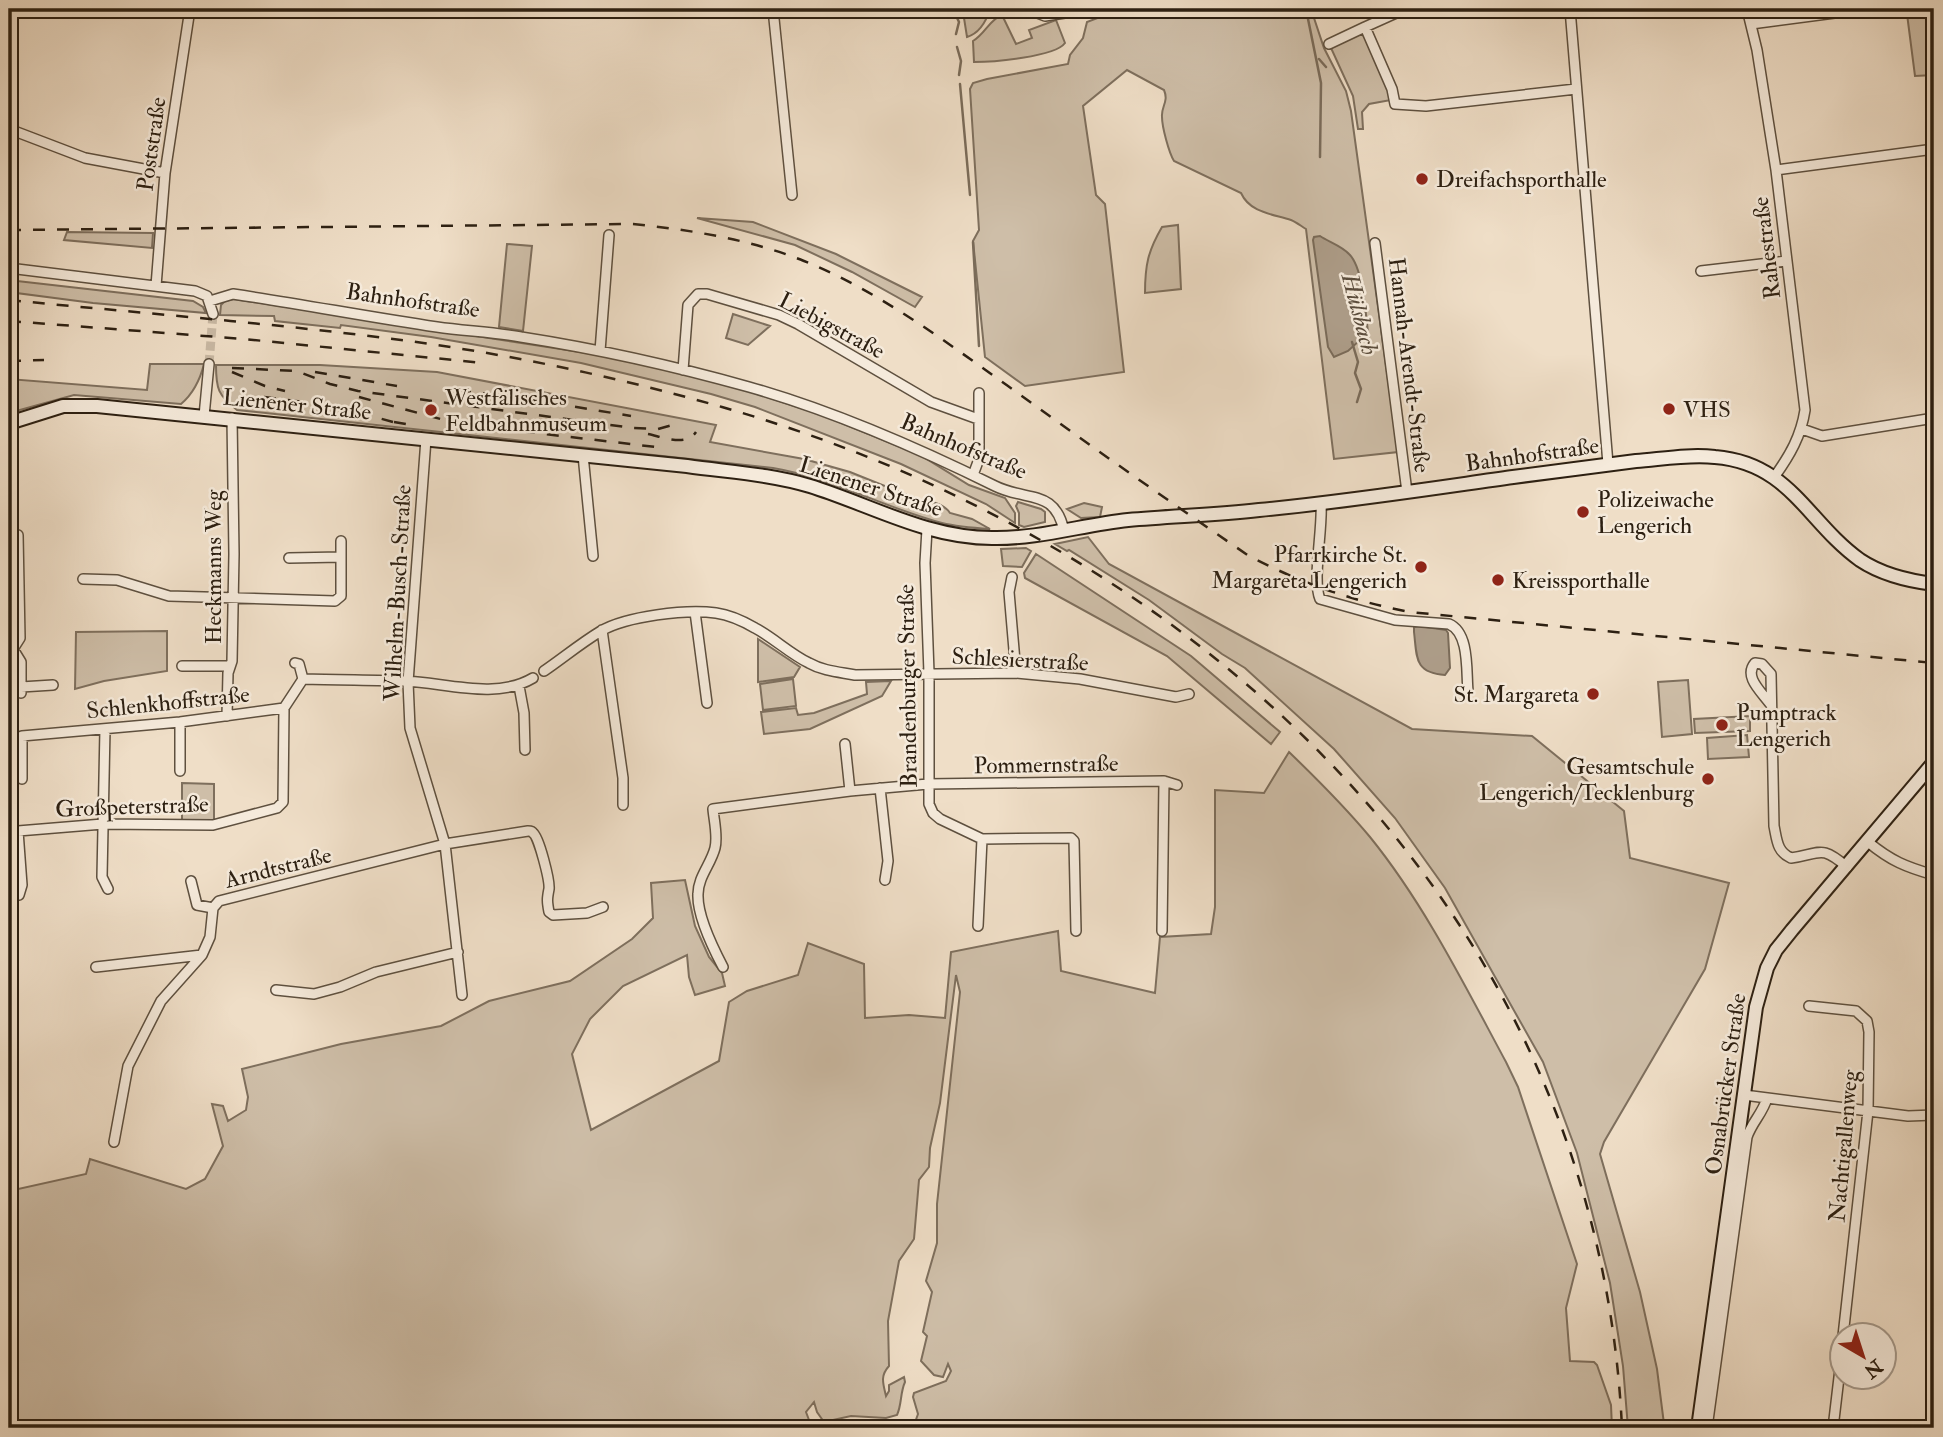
<svg xmlns="http://www.w3.org/2000/svg" width="1943" height="1437" viewBox="0 0 1943 1437" font-family="'IM FELL Double Pica',serif">
  <rect width="100%" height="100%" fill="#efdec7"/>
  <filter id="stains"><feTurbulence type="fractalNoise" baseFrequency=".00286" numOctaves="4"/><feColorMatrix values="0 0 0 0 .2 0 0 0 0 .09 0 0 0 0 .02 0 0 0 .5 -.17"/></filter>
  <radialGradient id="worn" r=".72"><stop offset=".6" stop-color="#630" stop-opacity="0"/><stop offset="1" stop-color="#630" stop-opacity=".3"/></radialGradient>
  <path fill="#cebea8" stroke="#7e6f5d" stroke-width="2" d="M974,9H990C986,22 980,33 967,37L964,18L975,16Z
    M1110,9H1311L1324,48L1346,91L1351,111L1398,452L1334,459L1306,229C1301,226 1296,222 1291,220C1273,214 1250,213 1241,193L1174,161C1169,153 1162,127 1162,117C1161,106 1169,102 1164,90L1127,70L1083,106L1096,195L1105,204L1124,372L1025,386L985,357L973,241L979,230L970,89L973,83L987,79L1068,64L1070,55L1083,38L1087,22L1103,16Z
    M1934,10V75L1915,76L1907,14Z
    M1002,15L1016,44L1032,38L1029,30L1056,20L1065,43C1055,57 992,62 974,62L973,41C985,34 990,19 1002,15Z
    M1360,34L1365,36L1389,89L1391,100L1369,104L1362,112L1363,129H1358L1353,96L1331,48Z
    M697,218L753,222L836,254L922,297L915,307L852,272L795,245Z
    M1178,225L1181,289L1145,293C1145,265 1148,251 1162,227Z
    M67,232L153,233L152,248L64,240Z
    M507,244L532,246L523,331L499,327Z
    M17,281L193,301L203,307L206,313L93,303L9,292V284L17,285Z
    M234,299L600,355L683,373L748,391L822,415L920,455L969,485L1005,498L1015,513V523L986,504L901,464L755,407L711,394L581,363L431,337L341,325L340,328L275,321L274,316L220,315L221,305L225,301Z
    M733,314L770,326L748,345L726,338Z
    M150,364H204C200,380 194,393 181,404L74,395L9,413V379L147,390Z
    M216,365H320L437,372L716,425L710,442L804,459L850,472L922,501C931,500 945,505 950,513L972,519L990,529C974,528 958,527 942,523C885,508 832,478 773,468L237,410C218,395 216,389 216,365Z
    M1018,502L1041,509L1045,512V522L1024,527L1019,525V513L1016,506Z
    M1084,503L1102,507L1100,517L1081,518L1067,509Z
    M1088,537L1109,564L1412,729L1532,736L1624,811L1630,858L1729,883L1705,969L1604,1142L1600,1154L1640,1292L1657,1369L1664,1424L1670,1428H1628L1623,1366L1610,1283L1577,1153L1543,1062L1445,888L1395,818L1334,749L1245,668L1222,654L1149,600L1069,550L1067,551L1055,544Z
    M1026,548L1031,551L1022,567L1003,566L1001,549Z
    M1036,554L1191,656L1280,732L1271,744L1167,656L1025,578L1024,573Z
    M167,631V671L104,681L75,689L76,632Z
    M758,639L800,667L794,677L758,682Z
    M793,679L796,706L763,710L760,684Z
    M1688,680L1692,734L1662,737L1658,682Z
    M891,681L882,696L810,729L764,734L761,712L796,708L798,715L814,713L867,694L866,682Z
    M1750,716V731L1695,733L1694,719Z
    M1747,735L1749,757L1708,759L1707,738Z
    M1289,752C1317,779 1345,807 1370,837C1425,905 1465,986 1506,1062L1518,1087L1577,1264L1566,1308L1570,1361L1594,1362L1597,1365L1611,1405L1612,1428H913L918,1414L913,1397L914,1393L946,1381L951,1371L948,1364L943,1377L934,1375L921,1361L927,1336L923,1332L932,1292L926,1281L937,1243V1204L960,992L956,975L940,1103L930,1148L929,1167L919,1180L914,1239L899,1261L888,1321L889,1366C880,1376 883,1383 886,1396L889,1391V1385L904,1377L905,1382C900,1393 902,1404 897,1415L886,1418L851,1416L824,1422L817,1412L814,1402L806,1412L812,1428H9V1191L86,1174L90,1159L186,1189L205,1179L223,1146L212,1104L223,1106L228,1121L246,1110L248,1097L242,1069L341,1044L441,1026L489,1001L570,981L632,939L653,918L651,883L685,880L695,926L709,957L722,973L725,986L695,995L689,977L687,955L623,986L590,1019L572,1054L591,1130L719,1061L729,1002L747,991L798,975L808,943L864,964L865,1018L909,1015L945,1018L951,952L1058,931L1061,971L1155,993L1160,937L1211,934L1215,907V790L1264,793Z
    M182,783L214,784V820H182Z"/>
  <path fill="#ad9d89" stroke="#7a6b59" stroke-width="2" d="M1320,236C1329,242 1342,246 1349,254C1364,268 1366,320 1369,341L1361,339L1348,351L1334,357L1328,347L1313,240L1314,237Z
    M1419,626L1446,630L1448,633L1450,668L1445,675C1414,673 1417,657 1414,632V627Z"/>
  <g fill="none" stroke-linecap="round" stroke-linejoin="round">
    <path stroke="#7a6b59" stroke-width="2.5" d="M953,9L959,22L956,34
      M1306,9L1321,83L1320,157
      M957,47L961,61L959,75
      M1319,59L1326,67
      M960,84L970,195
      M973,242L979,346
      M1352,342L1358,362L1355,373L1361,389L1357,402"/>
    <path stroke="#c8b8a3" stroke-width="9" stroke-dasharray="9 4.5" stroke-linecap="butt" d="M209,364L213,314"/>
    <defs>
      <path id="street" d="M773,9L792,195
        M1027,9L1045,16L1091,9
        M1405,9L1365,27L1392,89L1395,104L1426,106L1576,89
        M1570,9L1608,464
        M1747,9L1757,50L1776,170L1805,410C1801,436 1790,455 1775,476
        M1751,24L1865,9
        M1329,44L1365,27
        M9,129L85,158L165,173
        M1776,170L1934,149
        M1375,243L1407,492
        M9,268L195,291L207,296L213,314
        M1701,271L1786,261
        M156,286L165,173L190,9
        M210,301L233,294C301,304 369,317 437,327C465,331 493,332 521,337C598,349 674,366 749,387C834,411 916,447 995,486C1027,502 1055,488 1064,531
        M600,351L609,235
        M683,370L688,305L698,294H707L779,315L798,324L931,402L978,419
        M204,416L209,364
        M1802,429L1822,436L1934,418
        M426,439L408,682L410,728L445,844L462,995
        M583,455L593,556
        M973,475L979,459V393
        M1321,504C1323,527 1312,581 1320,599L1395,620L1449,624C1470,633 1466,672 1468,691
        M927,529L925,563L929,673V804L933,813L940,819L982,839L1071,838L1074,841L1076,931
        M18,535L20,638L13,649L21,662V693
        M289,558L341,557
        M1012,577L1009,592L1016,673
        M83,579L117,580L169,596L335,601L341,596V541
        M695,612L707,703
        M602,630L623,778V805
        M295,663L299,664L303,679
        M182,666H230
        M544,671C563,658 581,643 601,631C627,616 686,609 716,613C730,615 743,621 755,628C774,638 790,654 809,663C823,671 839,672 855,675L1016,673L1080,679L1176,697L1189,694
        M519,686L524,713L525,750
        M21,687L53,685
        M1771,705C1762,692 1743,677 1755,663L1762,664L1771,674L1774,826C1777,840 1777,852 1791,858C1821,854 1820,844 1847,867
        M227,716L228,673L232,661L234,554L232,418
        M105,729L102,877L108,889
        M845,744L850,791
        M180,771V722
        M22,779V736L180,722L284,708L303,679C338,680 372,680 406,681C446,683 496,700 533,678
        M880,788L888,861L885,880
        M9,829L18,831L103,824L213,825L277,808L283,802L284,708
        M18,831L22,885L19,895
        M1868,842C1891,861 1906,867 1934,875
        M191,881L197,905L213,908
        M978,926L982,839
        M1162,931L1164,781
        M96,967L202,955
        M723,967C713,948 697,915 698,894C698,877 711,864 715,848C718,836 714,821 713,809L850,791L928,784L1164,781L1177,785
        M276,990L314,994L340,987L376,972L458,952
        M1809,1006L1856,1011L1867,1021L1869,1032L1868,1111L1843,1336
        M1744,1095L1908,1116L1934,1115
        M114,1142L128,1066L161,1001L202,955L210,937L213,908L219,901L445,844L528,831C530,831 532,831 533,833C539,837 550,881 549,889C547,899 547,901 549,912L553,915L587,913L603,907
        M1707,1428L1747,1137C1752,1122 1763,1113 1767,1098
        M1833,1428L1842,1352"/>
      <path id="secondary" d="M9,423L63,406H97L687,466C729,472 770,474 810,486C871,505 927,538 992,538C1038,539 1082,525 1128,520C1172,516 1215,515 1259,510C1344,502 1428,489 1513,477C1554,472 1595,466 1636,461C1662,459 1689,454 1715,457C1790,463 1807,522 1860,560C1881,574 1909,581 1934,584
        M1698,1428L1756,1007L1767,968L1776,950L1792,930L1934,762"/>
    </defs>
    <use href="#street" stroke="#5e503f" stroke-width="12"/>
    <use href="#secondary" stroke="#2d2012" stroke-width="16"/>
    <use href="#street" stroke="#f5eadb" stroke-width="9"/>
    <use href="#secondary" stroke="#f5eadb" stroke-width="12"/>
    <path stroke="#2d2012" stroke-width="2.5" stroke-dasharray="12 12" stroke-linecap="butt" d="M9,230L633,224C691,230 749,239 804,261C881,292 947,343 1015,391C1092,447 1170,502 1249,556C1301,583 1352,601 1410,612L1934,663
      M9,300C139,313 271,323 401,340C509,354 617,377 722,407C1197,543 1598,911 1622,1428
      M9,321L244,339L483,363
      M9,361L44,360
      M232,368L297,371L330,384L358,391L633,428L658,429L676,424
      M232,372L265,386L285,391
      M315,372L397,386
      M459,390L511,397
      M504,395L631,416
      M264,397L335,406L393,422
      M359,397L459,424L656,447
      M394,422L417,426
      M648,434C663,437 686,447 696,432"/>
  </g>
  <g fill="#8f2418" stroke="#f5eadb" stroke-width="2.5">
    <circle cx="1422" cy="179" r="7"/>
    <circle cx="1669" cy="409" r="7"/>
    <circle cx="431" cy="410" r="7"/>
    <circle cx="1583" cy="512" r="7"/>
    <circle cx="1421" cy="567" r="7"/>
    <circle cx="1498" cy="580" r="7"/>
    <circle cx="1593" cy="694" r="7"/>
    <circle cx="1722" cy="725" r="7"/>
    <circle cx="1708" cy="779" r="7"/>
  </g>
  <g text-anchor="middle" stroke-width="5" stroke-linejoin="round" paint-order="stroke">
    <g font-size="23" fill="#2d2012" stroke="#f5eadb">
      <text transform="translate(151 144) rotate(-82)" y="8">Poststraße</text>
      <text transform="translate(1766 248) rotate(-97)" y="8">Rahestraße</text>
      <text transform="translate(413 300) rotate(8)" y="8">Bahnhofstraße</text>
      <text transform="translate(832 325) rotate(28)" y="8">Liebigstraße</text>
      <text transform="translate(1410 365) rotate(83)" y="8">Hannah-Arendt-Straße</text>
      <text transform="translate(297 404) rotate(6)" y="8">Lienener Straße</text>
      <text transform="translate(964 446) rotate(23)" y="8">Bahnhofstraße</text>
      <text transform="translate(1532 454) rotate(-8)" y="8">Bahnhofstraße</text>
      <text transform="translate(871 486) rotate(18)" y="8">Lienener Straße</text>
      <text transform="translate(213 567) rotate(-90)" y="8">Heckmanns Weg</text>
      <text transform="translate(397 593) rotate(-87)" y="8">Wilhelm-Busch-Straße</text>
      <text transform="translate(1020 659) rotate(3)" y="8">Schlesierstraße</text>
      <text transform="translate(907 686) rotate(-91)" y="8">Brandenburger Straße</text>
      <text transform="translate(168 702) rotate(-6)" y="8">Schlenkhoffstraße</text>
      <text transform="translate(1046 764) rotate(-1)" y="8">Pommernstraße</text>
      <text transform="translate(132 806) rotate(-2)" y="8">Großpeterstraße</text>
      <text transform="translate(278 867) rotate(-14)" y="8">Arndtstraße</text>
      <text transform="translate(1725 1084) rotate(-82)" y="8">Osnabrücker Straße</text>
      <text transform="translate(1843 1146) rotate(-85)" y="8">Nachtigallenweg</text>
    </g>
    <g font-size="23" fill="#2d2012" stroke="#f5eadb" text-anchor="start">
      <text x="1436" y="187">Dreifachsporthalle</text>
      <text x="445" y="405">Westfälisches<tspan x="445" dy="26">Feldbahnmuseum</tspan></text>
      <text x="1683" y="417">VHS</text>
      <text x="1597" y="507">Polizeiwache<tspan x="1597" dy="26">Lengerich</tspan></text>
      <text x="1407" y="562" text-anchor="end">Pfarrkirche St.<tspan x="1407" dy="26">Margareta Lengerich</tspan></text>
      <text x="1512" y="588">Kreissporthalle</text>
      <text x="1579" y="702" text-anchor="end">St. Margareta</text>
      <text x="1736" y="720">Pumptrack<tspan x="1736" dy="26">Lengerich</tspan></text>
      <text x="1694" y="774" text-anchor="end">Gesamtschule<tspan x="1694" dy="26">Lengerich/Tecklenburg</tspan></text>
    </g>
    <g font-size="24" font-style="italic" fill="#5a4c3c" stroke="#f5eadb">
      <text transform="translate(1360 314) rotate(75)" y="8">Hülsbach</text>
    </g>
  </g>
  <rect width="1943" height="1437" fill="none" stroke="#efdec7" stroke-width="35"/>
  <rect x="10" y="10" width="1922" height="1416" fill="none" stroke="#2d2012" stroke-width="3.5"/>
  <rect x="18" y="18" width="1908" height="1402" fill="none" stroke="#2d2012" stroke-width="2"/>
  <g transform="translate(1863 1356) rotate(141)"><circle r="33" fill="#f5eadb" stroke="#a5998b" stroke-width="2"/>
  <path d="M0-5L12 26L0 18L-12 26Z" fill="#8f2418"/>
  <text y="-10" font-size="19" font-weight="bold" text-anchor="middle" fill="#2d2012">N</text>
  </g>
  <rect width="100%" height="100%" filter="url(#stains)"/>
  <rect width="100%" height="100%" fill="url(#worn)"/>
</svg>
